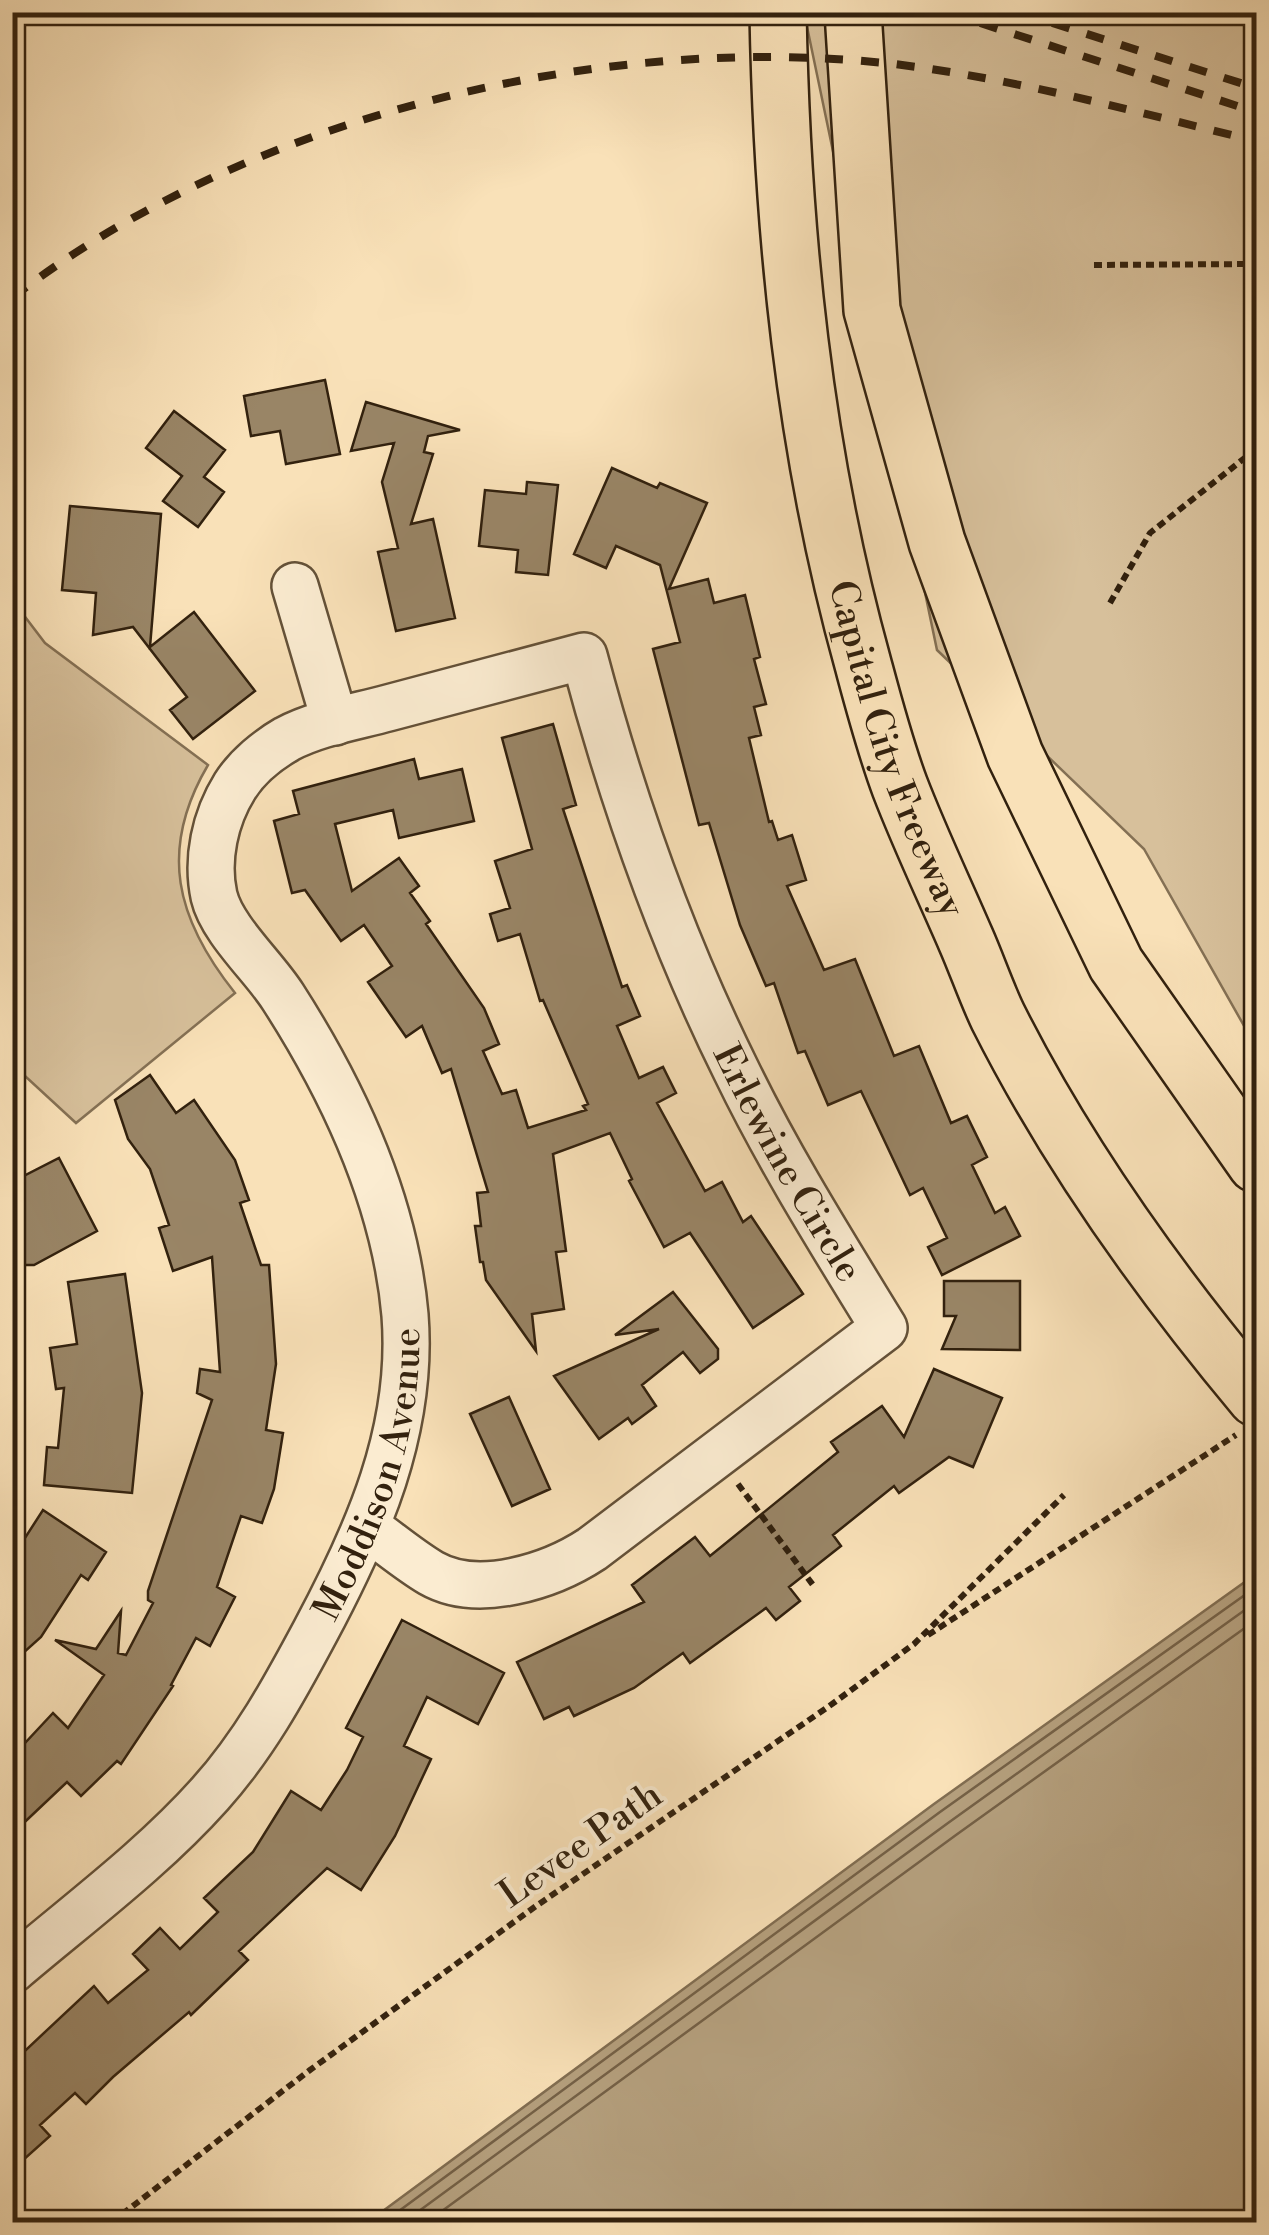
<svg xmlns="http://www.w3.org/2000/svg" width="1269" height="2235" viewBox="0 0 1269 2235" font-family="'Libre Bodoni',serif">
  <rect width="100%" height="100%" fill="#f9e1b8"/>
  <filter id="stains"><feTurbulence type="fractalNoise" baseFrequency=".002" numOctaves="4"/><feColorMatrix values="0 0 0 0 .2 0 0 0 0 .09 0 0 0 0 .02 0 0 0 .5 -.17"/></filter>
  <radialGradient id="worn" r=".72"><stop offset=".6" stop-color="#630" stop-opacity="0"/><stop offset="1" stop-color="#630" stop-opacity=".3"/></radialGradient>
  <path fill="#d7c09b" stroke="#847054" stroke-width="2.5" d="M797,13H1256V1047L1144,849L937,650L805,17Z
    M13,601L45,643L208,765C158,850 176,919 235,993L76,1123L13,1065Z"/>
  <path fill="#b5a07e" stroke="#816d51" stroke-width="2.5" d="M1256,1574V2222H368L934,1804Z"/>
  <g fill="none" stroke-linecap="round" stroke-linejoin="round">
    <path stroke="#746046" stroke-width="2.5" d="M384,2222L940,1812L1256,1587
      M404,2222L948,1823L1256,1602
      M427,2222L956,1835L1256,1620"/>
  </g>
  <path fill="#998566" stroke="#32210e" stroke-width="2.5" d="M325,380L340,454L286,464L280,431L251,436L244,396Z
    M366,402L460,430L428,436L424,452L433,454L411,524L433,519L455,618L396,631L378,552L398,548L382,482L394,443L351,451Z
    M174,411L225,450L204,477L224,492L198,527L163,501L182,476L146,448Z
    M612,468L657,488L660,483L707,503L669,589L708,579L714,603L745,595L760,657L754,659L766,704L754,707L761,735L749,738L769,822L772,821L778,840L792,835L806,880L787,886L824,970L855,959L894,1056L919,1046L951,1123L967,1116L987,1157L972,1165L995,1213L1005,1207L1020,1236L942,1275L928,1247L947,1238L923,1188L910,1195L861,1091L828,1105L805,1051L798,1053L774,983L766,986L740,925L709,823L699,825L653,649L680,642L660,565L616,546L606,568L574,554Z
    M527,482L558,485L548,575L516,572L518,550L479,546L485,490L526,494Z
    M70,506L161,514L150,647L194,612L255,691L193,739L170,710L187,697L133,627L93,635L96,593L62,590Z
    M553,724L576,805L563,809L622,987L627,985L640,1016L617,1026L639,1078L663,1067L676,1093L657,1103L705,1191L722,1182L743,1222L751,1216L803,1294L753,1328L690,1233L664,1247L629,1181L632,1179L610,1133L553,1154L566,1251L556,1252L564,1309L532,1314L536,1351L486,1280L483,1262H480L475,1226H481L477,1193L488,1192L451,1069L442,1073L422,1026L406,1037L368,982L392,966L364,925L341,941L305,890L292,893L274,821L299,814L293,791L414,759L419,779L462,769L474,821L399,838L393,810L335,824L352,891L399,858L419,886L410,893L430,921L426,924L484,1008L499,1044L483,1051L502,1094L516,1090L528,1128L586,1110L583,1106L588,1104L543,1000L540,1001L520,934L498,941L490,914L510,908L495,861L532,849L502,738Z
    M150,1075L176,1113L194,1100L235,1160L249,1200L240,1203L261,1265H269L276,1364L266,1430L283,1433L274,1489L262,1523L241,1516L217,1587L235,1597L210,1646L196,1638L171,1685L173,1686L121,1764L117,1761L81,1796L67,1782L12,1834V1757L53,1713L68,1728L104,1675L55,1640L96,1649L121,1611L118,1653L126,1655L153,1603L148,1600V1591L212,1400L197,1393L200,1369L220,1372L212,1257L173,1271L159,1228L169,1225L150,1169L128,1139L115,1100Z
    M59,1158L97,1231L34,1265H24L13,1243L12,1182Z
    M125,1274L142,1393L132,1493L44,1485L47,1447L58,1448L64,1388L56,1389L50,1348L77,1344L68,1282Z
    M944,1281H1020V1350L942,1349L956,1316H944Z
    M673,1292L718,1349V1359L700,1373L683,1352L642,1385L656,1406L632,1424L628,1418L599,1439L554,1376L659,1329L615,1335Z
    M934,1369L1002,1398L973,1467L949,1457L899,1493L894,1486L833,1535L841,1546L789,1587L800,1601L776,1620L766,1608L690,1663L683,1653L634,1688L574,1716L569,1707L544,1719L517,1662L644,1602L632,1585L695,1537L710,1556L838,1452L831,1442L882,1406L904,1437Z
    M509,1397L550,1489L512,1506L470,1414Z
    M43,1510L106,1552L88,1580L81,1575L41,1637L12,1663V1558Z
    M402,1620L504,1673L478,1724L427,1697L404,1746L431,1759L395,1836L361,1890L327,1868L239,1951L248,1960L191,2015L189,2012L113,2077L86,2104L75,2093L40,2125L50,2136L12,2170V2063L94,1986L108,2003L148,1970L133,1954L160,1928L180,1949L218,1912L204,1898L253,1852L291,1791L321,1810L347,1770L363,1737L346,1728Z"/>
  <g fill="none" stroke-linecap="round" stroke-linejoin="round">
    <defs>
      <g id="minor">
        <path d="M295,586L335,722"/>
        <path id="s1" d="M12,1970C79,1913 152,1859 210,1794C254,1745 284,1690 315,1632C368,1533 414,1430 405,1315C395,1201 344,1092 283,997C264,967 222,930 214,896C206,859 215,818 235,786C247,767 268,750 287,739C317,723 355,717 388,708C453,691 518,673 584,656C622,799 670,937 736,1070C779,1159 832,1243 884,1328L592,1549C551,1576 478,1600 431,1573C409,1560 388,1542 368,1528"/>
      </g>
      <g id="highway">
        <path id="s2" d="M778,12C782,231 804,452 863,664C874,705 885,747 900,787C920,839 944,889 966,940C977,965 986,992 998,1017C1067,1154 1158,1281 1256,1398"/>
        <path d="M853,12L872,310L937,542L1015,755L1116,964L1256,1164"/>
      </g>
    </defs>
    <use href="#minor" stroke="#645138" stroke-width="50"/>
    <use href="#highway" stroke="#32210e" stroke-width="60"/>
    <path stroke="#32210e" stroke-width="6" stroke-dasharray="8 5" stroke-linecap="butt" d="M1094,265L1256,264
      M1110,603L1150,533L1256,449
      M738,1484L813,1585
      M928,1635L1236,1435
      M112,2222L310,2070L536,1906L828,1707L914,1644L1064,1495"/>
    <use href="#minor" stroke="#fbecd1" stroke-width="45"/>
    <use href="#highway" stroke="#f9e1b8" stroke-width="55"/>
    <path stroke="#32210e" stroke-width="8" stroke-dasharray="18 18" stroke-linecap="butt" d="M946,12L1256,112
      M1018,12L1256,88
      M12,298C245,116 603,31 894,64C1017,79 1136,112 1256,141"/>
  </g>
  <g text-anchor="middle" stroke-width="8" stroke-linejoin="round" paint-order="stroke">
    <g font-size="38" fill="#32210e" stroke="#fbecd1">
      <text dy="13" stroke="none"><textPath href="#s2" startOffset="750">Capital City Freeway</textPath></text>
      <text dy="13" stroke="none"><textPath href="#s1" startOffset="2302">Erlewine Circle</textPath></text>
      <text dy="13" stroke="none"><textPath href="#s1" startOffset="628">Moddison Avenue</textPath></text>
      <text transform="translate(580 1844) rotate(-35)" y="13">Levee Path</text>
    </g>
  </g>
  <rect width="1269" height="2235" fill="none" stroke="#f9e1b8" stroke-width="50"/>
  <rect x="15" y="15" width="1239" height="2205" fill="none" stroke="#32210e" stroke-width="5"/>
  <rect x="25" y="25" width="1219" height="2185" fill="none" stroke="#32210e" stroke-width="2.5"/>
  <rect width="100%" height="100%" filter="url(#stains)"/>
  <rect width="100%" height="100%" fill="url(#worn)"/>
</svg>
